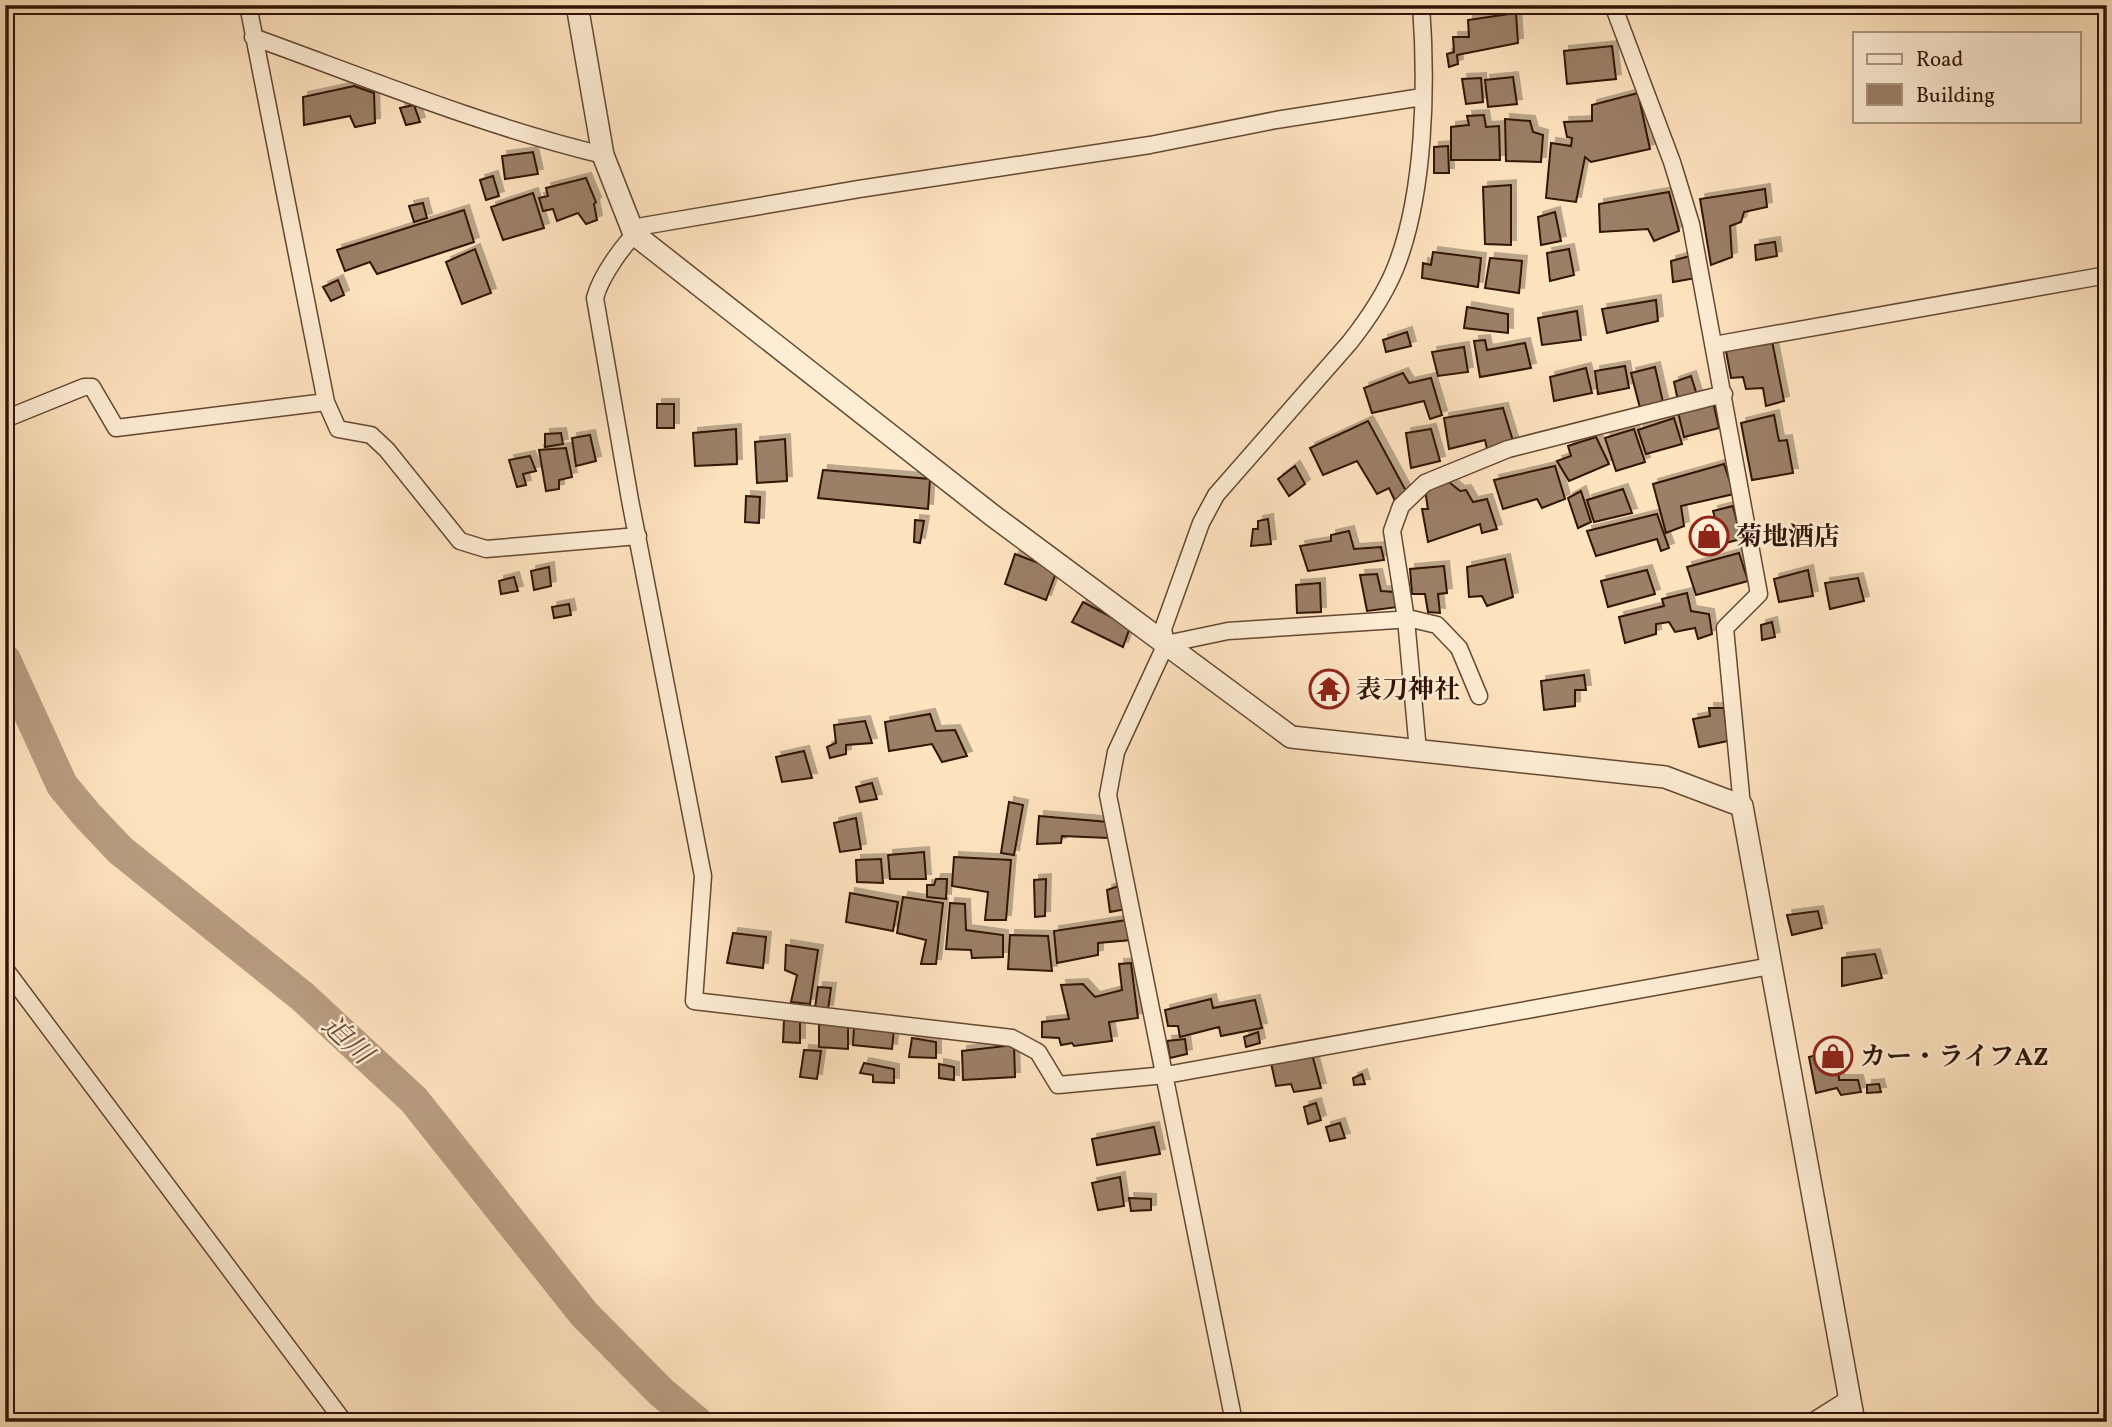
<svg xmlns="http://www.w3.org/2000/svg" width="2112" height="1427" viewBox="0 0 2112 1427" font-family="Vollkorn,'Noto Serif JP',serif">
  <defs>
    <filter id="shadow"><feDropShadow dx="5" dy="-5" stdDeviation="0" flood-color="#0004"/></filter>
  </defs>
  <rect width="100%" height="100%" fill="#fee3bf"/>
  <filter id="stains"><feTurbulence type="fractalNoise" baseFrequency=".00286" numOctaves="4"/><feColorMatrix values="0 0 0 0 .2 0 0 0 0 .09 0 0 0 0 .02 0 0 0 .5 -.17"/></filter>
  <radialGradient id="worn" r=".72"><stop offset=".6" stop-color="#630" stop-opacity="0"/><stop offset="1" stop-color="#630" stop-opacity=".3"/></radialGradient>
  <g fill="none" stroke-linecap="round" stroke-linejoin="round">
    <path stroke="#b89c80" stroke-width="32" d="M5,660L62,785L86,814L120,850L303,997L414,1100L584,1314L661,1392L697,1422"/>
  </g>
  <path fill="#9b7f66" stroke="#301306" stroke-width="2" filter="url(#shadow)" d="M1516,13L1518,43L1457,55L1458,64L1449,67L1447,54L1454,52L1453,37H1469L1468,20Z
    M1612,46L1616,79L1567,84L1564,51Z
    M1513,77L1517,104L1488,107L1485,80Z
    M1481,78L1483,102L1466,104L1462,79Z
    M354,86L374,93L375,123L355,127L350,116L304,125L303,97Z
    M1638,93L1650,149L1591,162L1585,157L1576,202L1546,198L1551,143L1571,146L1572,138L1567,137L1564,122L1592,121V105Z
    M414,105L420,122L406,125L400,108Z
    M1484,115L1486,127L1499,126L1500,160H1451V127L1469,125L1467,116Z
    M1505,119L1530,121L1533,132L1543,135L1541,162L1506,161Z
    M1448,146L1449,173H1434V147Z
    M533,152L538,174L505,179L502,156Z
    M493,176L499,196L486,200L480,180Z
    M586,178L596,202L594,204L597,220L586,224L578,213L557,221L553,209L543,211L539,198L548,196L546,188Z
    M1511,185V245L1485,244L1483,187Z
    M1765,189L1767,207L1744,212L1741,222L1730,226L1732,257L1711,265L1700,199Z
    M1669,192L1679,231L1654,241L1648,229L1600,232L1599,204Z
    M533,193L544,228L503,240L491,207Z
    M423,203L427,218L414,222L409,206Z
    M464,210L474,242L377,274L370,262L345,271L337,250Z
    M1555,212L1561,241L1541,245L1538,217Z
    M1775,242L1777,256L1756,260L1755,245Z
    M475,249L491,293L462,304L446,262Z
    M1569,249L1574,275L1550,281L1547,253Z
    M1433,252L1481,258L1478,287L1422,278L1423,263L1431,265Z
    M1690,256L1696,278L1673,282L1671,261Z
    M1490,258L1522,261L1519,293L1485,288Z
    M338,280L344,295L331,301L323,287Z
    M1656,300L1658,321L1607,333L1602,309Z
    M1467,307L1508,314V333L1464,328Z
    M1577,311L1581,340L1542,345L1538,318Z
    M1407,332L1411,346L1386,352L1383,340Z
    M1485,340L1487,350L1525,343L1531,368L1480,377L1474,341Z
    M1772,341L1784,401L1766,406L1763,388L1746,389L1743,377L1731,378L1726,351Z
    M1464,347L1468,372L1438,376L1432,352Z
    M1625,366L1629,388L1598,394L1595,371Z
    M1655,367L1663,402L1640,408L1631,373Z
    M1586,368L1592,393L1554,401L1550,377Z
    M1403,373L1409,383L1431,378L1442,415L1430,419L1424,401L1372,413L1364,388Z
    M1691,376L1697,395L1678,401L1674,382Z
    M1713,402L1719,428L1684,437L1678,412Z
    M657,404H674V428H657Z
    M1503,408L1513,441L1488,453L1485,440L1449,449L1444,418Z
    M1774,415L1779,441L1787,440L1793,473L1752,480L1741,423Z
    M1674,418L1682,444L1646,454L1638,430Z
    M1368,421L1406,491L1395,501L1389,488L1377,494L1357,461L1323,475L1310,448Z
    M736,429L737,464L695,466L693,433Z
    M1431,429L1440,461L1411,468L1406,433Z
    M1634,429L1645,462L1616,471L1605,438Z
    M561,433L563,444L545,447V434Z
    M590,435L596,461L576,466L572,438Z
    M1596,437L1609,464L1569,481L1557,461L1571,456L1568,446Z
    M785,439L787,481L757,483L755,442Z
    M566,448L572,477L559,480V489L546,491L539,450Z
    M530,456L536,471L523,474L526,485L517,487L509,460Z
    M1724,464L1734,494L1681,506L1684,526L1666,533L1653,484Z
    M1295,466L1305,484L1289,496L1278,479Z
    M1555,466L1565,499L1542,508L1537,499L1503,509L1494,480Z
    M823,470L930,479L928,509L818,498Z
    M1449,482L1460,491L1466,490L1473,502L1487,499L1497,529L1482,533L1480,524L1428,542L1422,509H1428L1425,490Z
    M1623,489L1632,513L1594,522L1587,500Z
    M1581,491L1591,522L1578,528L1568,498Z
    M746,496L760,497L759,523L745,522Z
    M1733,506L1741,539L1722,544L1713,511Z
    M1657,514L1669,548L1661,551L1657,539L1596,556L1587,531Z
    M1268,519L1271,544L1251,546L1253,529H1258V521Z
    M915,520L924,521L920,543L914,542Z
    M1349,531L1354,549L1381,547L1384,560L1308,571L1300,546L1331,541V535Z
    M1739,553L1748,581L1696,595L1687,567Z
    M1015,554L1057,570L1046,600L1005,584Z
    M1505,559L1513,597L1487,606L1482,596L1469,597L1467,567Z
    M1444,566L1447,593L1438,594L1440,613L1428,612L1425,594H1412L1410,569Z
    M549,567L551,586L534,590L531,571Z
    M1647,570L1655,594L1608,607L1601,581Z
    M1808,570L1813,596L1779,602L1774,579Z
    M1377,574L1381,591L1395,592L1398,607L1367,611L1360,575Z
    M514,577L518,591L501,594L499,581Z
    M1858,578L1864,601L1830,609L1825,583Z
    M1320,583L1321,612L1297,613L1296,585Z
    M1687,593L1691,611L1709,614L1712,634L1698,639L1695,628L1675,632L1669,622L1656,624V634L1625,643L1619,617L1664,606L1662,599Z
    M1083,602L1130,627L1123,647L1072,622Z
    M569,604L571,615L554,618L552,607Z
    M1772,622L1775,637L1762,640L1761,625Z
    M1584,675L1586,690H1575V706L1544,710L1541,681Z
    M1709,708H1724L1728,741L1699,747L1693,719L1710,716Z
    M930,714L936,731L955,730L967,756L942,762L932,744L889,751L885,722Z
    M865,721L872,743L846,745V754L830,758L827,747L836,743L834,725Z
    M804,751L812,778L782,782L776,757Z
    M872,783L877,799L860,802L856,787Z
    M1009,802L1023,805L1014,855L1001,853Z
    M1039,816L1108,822V838L1062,836L1061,843L1037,844Z
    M856,818L861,849L840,852L834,823Z
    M924,852L926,879H890L888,855Z
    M954,857L1011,860L1006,920H985L988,892L952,886Z
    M881,859L883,883L857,882L856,860Z
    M936,879H947L946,899L927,897V885H934Z
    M1046,879L1045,916L1035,917L1034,880Z
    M1122,885L1126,909L1110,912L1107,890Z
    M850,893L898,902L893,931L846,922Z
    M903,897L943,903L936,964H921L926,940L897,933Z
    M950,903L965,904L966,930L1003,935V957L972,958L971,950L946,949Z
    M1818,911L1822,928L1792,935L1787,915Z
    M1127,920L1131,940L1098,943V955L1057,963L1054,931Z
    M733,933L766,937L763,968L727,963Z
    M1010,935L1048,936L1052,971L1008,969Z
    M786,945L818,950L810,1004L791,1002L797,975L785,970Z
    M1875,954L1882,978L1842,986V958Z
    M1131,963L1138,1018L1109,1022L1112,1041L1074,1046L1072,1043L1061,1045L1059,1038L1042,1037V1022L1069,1019L1061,985L1083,984L1095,997L1122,990L1119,964Z
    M818,987L831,988L828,1010L815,1008Z
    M1211,999L1213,1008L1255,1000L1262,1028L1221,1036L1219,1027L1180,1037L1178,1026H1168L1165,1010Z
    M784,1019H800V1043L783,1042Z
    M819,1023L848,1025V1049L819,1047Z
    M854,1027L894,1029L892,1049L853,1045Z
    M1258,1032L1260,1043L1246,1047L1244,1037Z
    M912,1038L936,1042V1058L909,1057Z
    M1185,1039L1187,1054L1170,1058L1167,1041Z
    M1014,1045L1015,1077L963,1080L962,1051Z
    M804,1050L821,1051L817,1079L800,1077Z
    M1837,1050L1839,1080H1858L1861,1092L1841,1095L1837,1088L1816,1093L1809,1057Z
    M1312,1054L1321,1088L1294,1092L1291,1084L1276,1086L1271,1063Z
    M864,1063L894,1069V1083L873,1082V1075L860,1073Z
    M939,1064L954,1067V1080L939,1078Z
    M1362,1074L1365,1084L1354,1085L1353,1078Z
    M1879,1084L1881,1092L1867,1093V1085Z
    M1316,1103L1321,1120L1308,1124L1304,1107Z
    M1340,1123L1345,1138L1330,1141L1326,1127Z
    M1154,1127L1160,1154L1097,1165L1092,1139Z
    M1120,1177L1124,1206L1098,1210L1092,1183Z
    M1129,1198L1151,1199V1210L1131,1211Z"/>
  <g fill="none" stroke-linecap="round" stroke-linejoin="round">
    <defs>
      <path id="minor" d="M248,5L326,402L338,429L371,435L387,450L460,541L486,549L638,536
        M1613,5L1672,162L1691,224L1759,594L1725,628L1742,806
        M253,37C369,79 483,126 603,155
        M1422,97L1276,120L1150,145L859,189L643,226C625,242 601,275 595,298L630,500L703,876L694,1001L1012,1038L1038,1052L1058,1085L1166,1075L1771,966
        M1714,345L2107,275
        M5,419L84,387H92L116,428L326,402
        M1166,644L1163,629L1201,523L1216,495L1350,342C1368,319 1384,296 1395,269C1425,195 1427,85 1421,5
        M1418,751L1406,619L1392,531L1401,506L1425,483L1508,449L1724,394
        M5,969L344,1422
        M1234,1422L1108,795L1116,752L1166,644L1228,631L1412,619L1437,625L1459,648L1479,696
        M1812,1422L1850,1398"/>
      <path id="tertiary" d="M577,5L603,155L634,234L992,515L1291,737L1665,777L1742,806L1854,1422"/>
    </defs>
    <use href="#minor" stroke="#644734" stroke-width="19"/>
    <use href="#tertiary" stroke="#644734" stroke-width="24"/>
    <use href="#minor" stroke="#feedd5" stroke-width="16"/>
    <use href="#tertiary" stroke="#feedd5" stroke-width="21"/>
  </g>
  <defs>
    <symbol id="shop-ring" viewBox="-11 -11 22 22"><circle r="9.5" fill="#feedd5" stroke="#8f2418" stroke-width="1.5"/><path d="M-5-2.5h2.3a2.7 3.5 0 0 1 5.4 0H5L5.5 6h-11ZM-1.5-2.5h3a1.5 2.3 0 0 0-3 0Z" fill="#8f2418"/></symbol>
    <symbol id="temple-ring" viewBox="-11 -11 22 22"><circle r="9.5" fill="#feedd5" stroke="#8f2418" stroke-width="1.5"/><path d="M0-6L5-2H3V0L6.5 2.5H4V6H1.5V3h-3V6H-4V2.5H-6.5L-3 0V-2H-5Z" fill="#8f2418"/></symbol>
  </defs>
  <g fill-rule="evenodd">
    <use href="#shop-ring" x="1687" y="514" width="44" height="44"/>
    <use href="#temple-ring" x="1307" y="667" width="44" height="44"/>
    <use href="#shop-ring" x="1811" y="1034" width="44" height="44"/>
  </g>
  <g text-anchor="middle" stroke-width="5" stroke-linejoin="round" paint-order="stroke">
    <g font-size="26" font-weight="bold" fill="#301306" stroke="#feedd5" text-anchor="start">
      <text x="1736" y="545">菊地酒店</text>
      <text x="1356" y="698">表刀神社</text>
      <text x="1860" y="1065">カー・ライフAZ</text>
    </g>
    <g font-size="28" font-style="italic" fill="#664a37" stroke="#feedd5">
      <text transform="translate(348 1039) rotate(43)" y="10">迫川</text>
    </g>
  </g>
  <rect width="2112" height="1427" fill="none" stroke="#fee3bf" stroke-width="28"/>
  <rect x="7" y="7" width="2098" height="1413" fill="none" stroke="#301306" stroke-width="3.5"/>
  <rect x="14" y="14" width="2084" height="1399" fill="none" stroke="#301306" stroke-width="2"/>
  <rect x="1853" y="32" width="228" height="91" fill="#feedd5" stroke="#ac9682" stroke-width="2"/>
  <rect x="1867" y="54" width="35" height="10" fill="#feedd5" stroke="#ac9682" stroke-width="2"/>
  <text x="1916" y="66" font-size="21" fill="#301306">Road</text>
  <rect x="1867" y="84" width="35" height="21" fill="#9b7f66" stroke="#ac9682" stroke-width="2"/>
  <text x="1916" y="102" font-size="21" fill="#301306">Building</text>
  <rect width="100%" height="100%" filter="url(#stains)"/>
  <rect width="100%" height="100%" fill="url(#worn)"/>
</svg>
